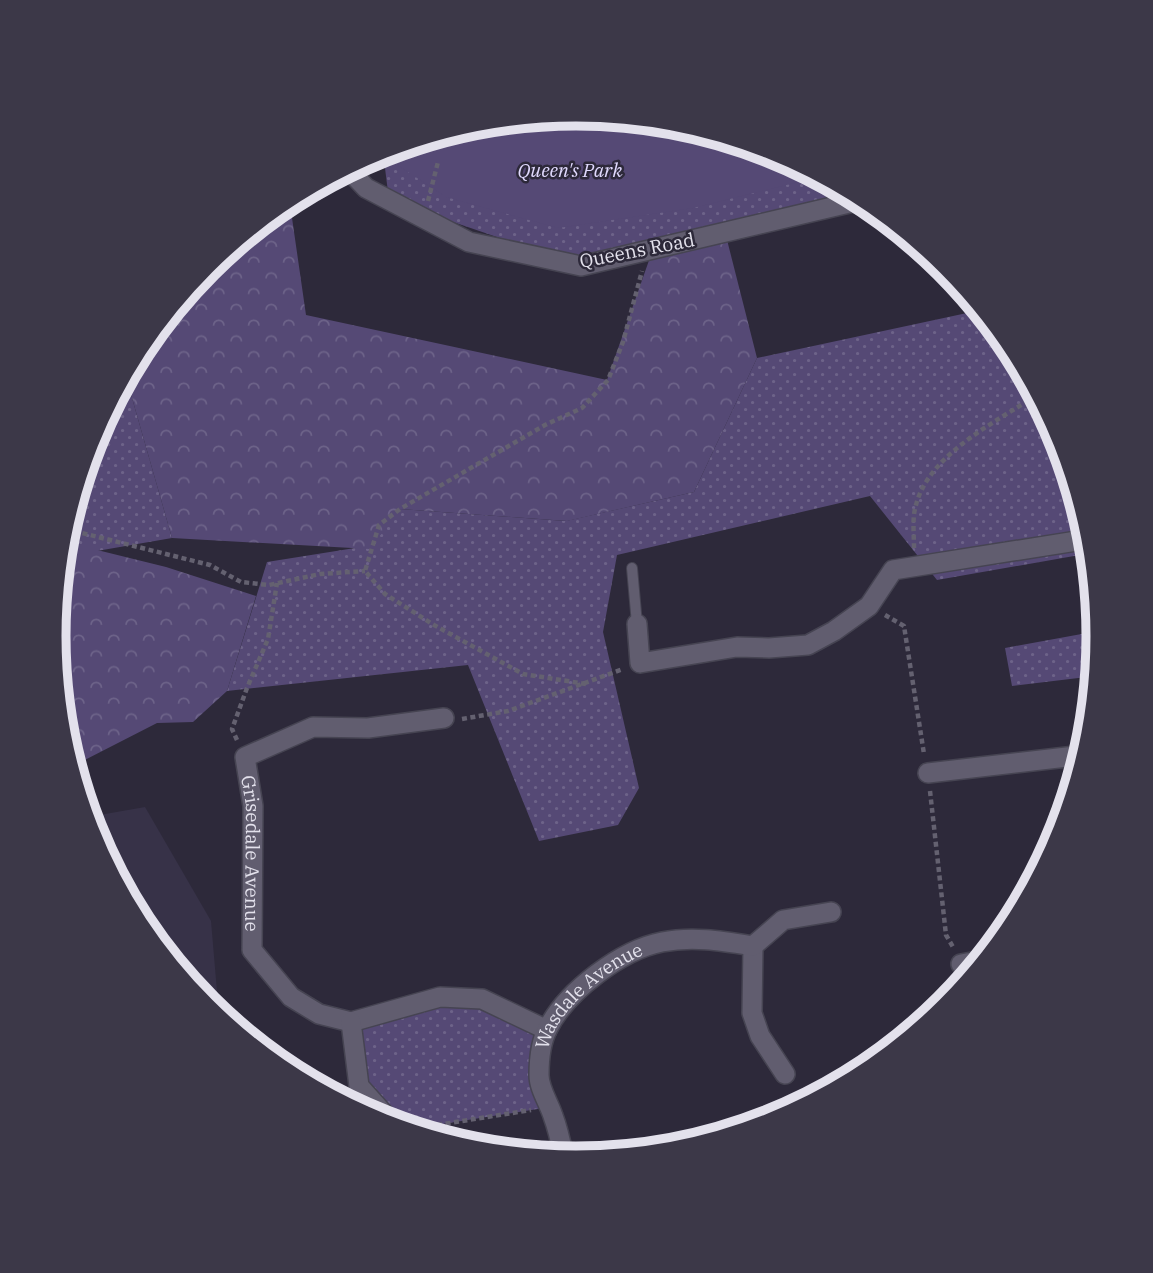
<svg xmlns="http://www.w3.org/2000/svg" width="1153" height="1273" viewBox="0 0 1153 1273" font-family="'IBM Plex Serif',serif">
  <defs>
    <pattern id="grass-dots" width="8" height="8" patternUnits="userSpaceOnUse" patternTransform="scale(1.75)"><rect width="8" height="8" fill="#554975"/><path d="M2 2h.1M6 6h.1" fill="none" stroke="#6d6389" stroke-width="1.8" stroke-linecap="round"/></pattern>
    <pattern id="forest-crowns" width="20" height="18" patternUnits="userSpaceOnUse" patternTransform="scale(1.75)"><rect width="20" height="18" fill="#554975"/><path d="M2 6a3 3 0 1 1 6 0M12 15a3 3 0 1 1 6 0" fill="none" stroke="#6d6389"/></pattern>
  </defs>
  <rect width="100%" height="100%" fill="#2d293a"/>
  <path fill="#373248" d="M145,807L211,921L219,1015L207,1005L142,926L94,836L88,817Z"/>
  <path fill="url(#grass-dots)" d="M577,114L679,124L777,154L862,200L581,266L389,200L383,152L475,124Z
    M981,310L1011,347L1059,437L1089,535L1091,553L937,580L870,496L617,555L603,632L639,788L618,825L539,841L468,665L227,691L267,562L355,548L400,509L566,521L694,492L757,358Z
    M126,377L172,538L62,557L64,534L94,436Z
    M1098,631L1095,676L1012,686L1005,648Z
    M482,999L547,1030L550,1107L411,1129L393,1124L359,1086L351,1022Z"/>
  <path fill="url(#forest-crowns)" d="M297,197L292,218L306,315L607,380L653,249L725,232L757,358L694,492L567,521L400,509L370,549L172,538L126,377L142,346L208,267L287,202Z
    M85,547L166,567L256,596L227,691L193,722L157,723L73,766L64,738L54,636L63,551Z"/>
  <path fill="#554975" d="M577,114L679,124L777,154L819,177L693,208L558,228L446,197L379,153L475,124Z"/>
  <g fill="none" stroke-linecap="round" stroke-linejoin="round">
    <defs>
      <path id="lane" d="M632,568L637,624"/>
      <g id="street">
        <path d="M348,169L366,188L469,242L581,266L862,200"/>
        <path d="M637,624L640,663L737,647L769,648L808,645L834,631L869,606L893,570L1089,539"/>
        <path id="s1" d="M444,718L368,728L313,727L245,757L253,806L252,950L291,997L319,1014L351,1022L440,997L482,999L547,1030"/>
        <path d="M928,773L1084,755"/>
        <path d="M753,946L752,1013L760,1036L785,1074"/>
        <path d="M961,964L983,960"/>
        <path d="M351,1022L359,1086L393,1124"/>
        <path id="s2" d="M564,1158C561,1143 558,1129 553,1116C549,1103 539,1089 539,1075C539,1060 541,1041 548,1028C567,991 621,950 662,942C693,936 722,941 753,946L783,920L831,912"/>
      </g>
    </defs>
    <use href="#lane" stroke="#464452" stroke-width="12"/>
    <use href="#street" stroke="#464452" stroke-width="22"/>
    <path stroke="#646170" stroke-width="4.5" stroke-dasharray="5 3.5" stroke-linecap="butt" d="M428,201L438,162
      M66,529L210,565L241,582L269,585L320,574L365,571
      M914,548C914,534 912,517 916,505C929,454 996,422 1037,395
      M885,615L904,626L924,754
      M586,684L523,674L434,625L385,594L365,571L379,525L400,509L545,425L582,408L608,380L623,342L642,271
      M462,719L508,711L623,669
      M237,740L232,729L247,688L268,639L277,583
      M930,791L946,935L953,947
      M412,1129L531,1110"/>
    <use href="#lane" stroke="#615d6f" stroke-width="10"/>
    <use href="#street" stroke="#615d6f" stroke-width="19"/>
  </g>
  <g text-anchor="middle" stroke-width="5" stroke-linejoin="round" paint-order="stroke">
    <g font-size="19" font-style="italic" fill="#e1dafe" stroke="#2d293a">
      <text x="570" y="177">Queen's Park</text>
    </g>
    <g font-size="19" fill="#e3e1ec" stroke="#2d293a">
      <text transform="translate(637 250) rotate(-11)" y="7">Queens Road</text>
      <text dy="7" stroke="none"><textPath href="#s1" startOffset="303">Grisedale Avenue</textPath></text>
      <text dy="7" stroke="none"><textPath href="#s2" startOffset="187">Wasdale Avenue</textPath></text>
    </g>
  </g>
  <path d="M0 0H1153V1273H0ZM66 636a510 510 0 1 1 1020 0a510 510 0 1 1-1020 0Z" fill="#3c3848" fill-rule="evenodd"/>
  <path fill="none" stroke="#e3e1ec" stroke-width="9" d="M66 636a510 510 0 1 1 1020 0a510 510 0 1 1-1020 0Z"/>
</svg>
